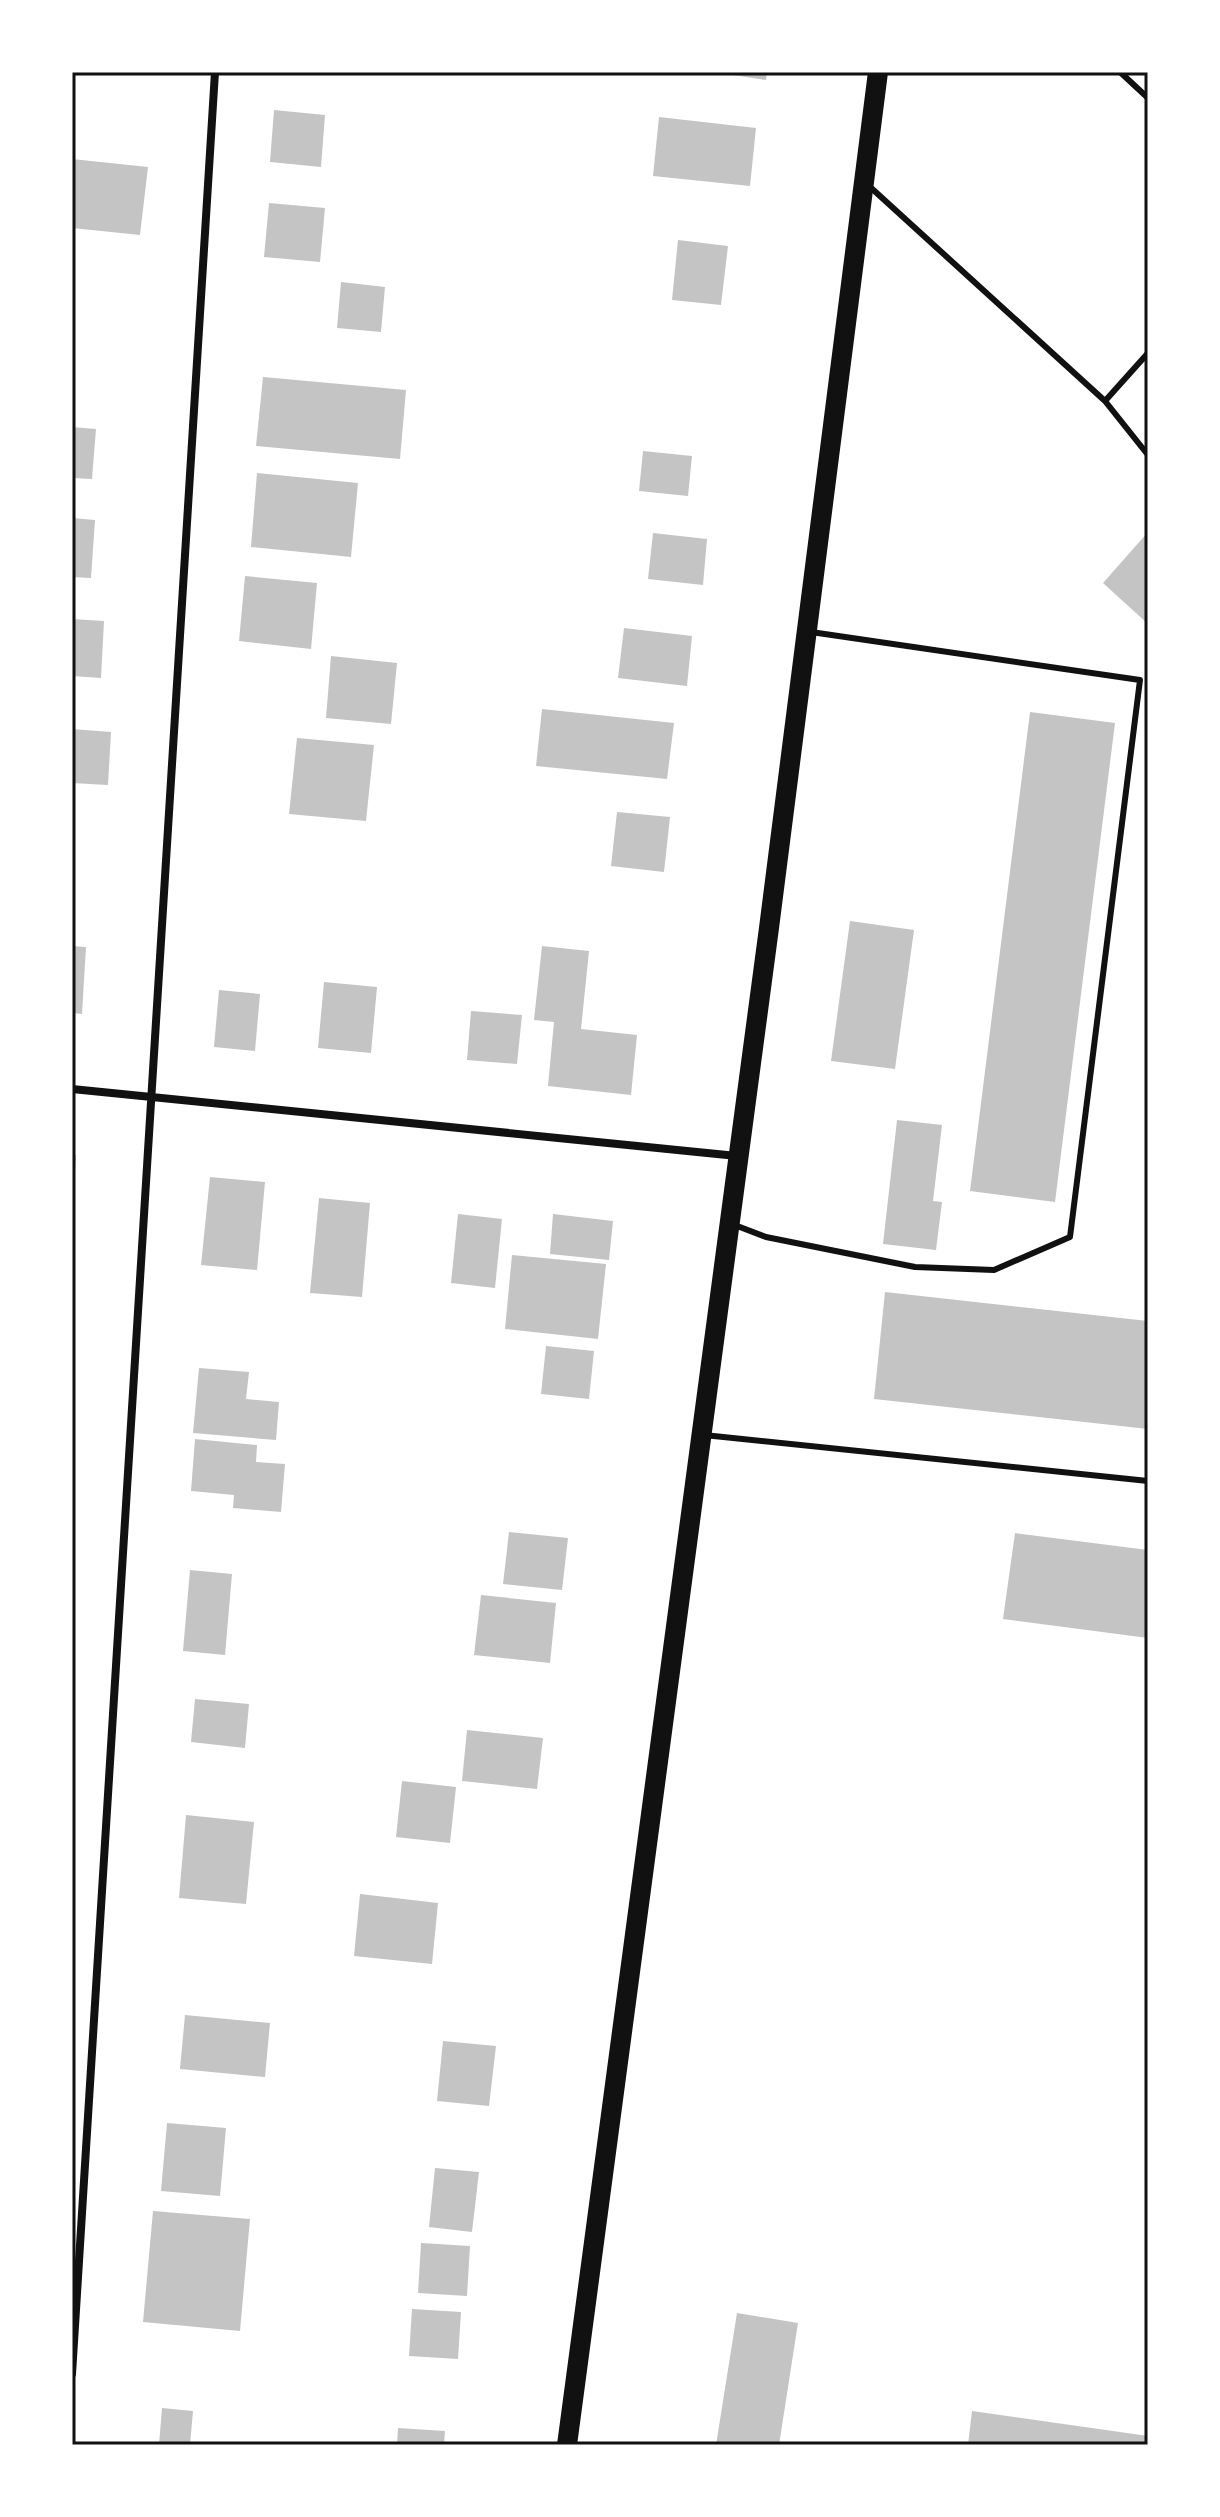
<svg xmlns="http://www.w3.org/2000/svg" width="1220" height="2517" viewBox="0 0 1220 2517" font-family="'Times New Roman',serif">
  <rect width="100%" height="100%" fill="#fff"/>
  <path fill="#c4c4c4" d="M714,72H767L766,80Z
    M274,110L325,115L321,167L270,162Z
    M659,117L756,128L750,186L653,176Z
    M72,159L148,167L140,235L72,228Z
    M269,203L325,208L320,262L264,257Z
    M678,240L728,246L721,305L672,300Z
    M341,282L385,287L381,332L337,328Z
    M263,377L406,390L400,459L256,446Z
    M72,427L96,429L92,479L72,478Z
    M643,451L692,456L688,496L639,491Z
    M257,473L358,483L351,557L251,547Z
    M72,518L95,520L91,578L72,577Z
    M1148,532V624L1103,583Z
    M653,533L707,539L703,585L648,579Z
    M245,576L317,583L311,649L239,641Z
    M72,619L104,621L101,678L72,676Z
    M624,628L692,636L687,686L618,678Z
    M331,656L397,663L391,724L326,718Z
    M542,709L674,723L667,779L536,766Z
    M1030,712L1115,723L1055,1202L970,1191Z
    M72,729L111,732L108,785L72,783Z
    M297,738L374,745L366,821L289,814Z
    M617,812L670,817L664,872L611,866Z
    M850,921L914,930L895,1069L831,1061Z
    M72,946L86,947L82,1014L72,1013Z
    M542,946L589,951L581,1029L637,1035L631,1095L548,1086L554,1022L534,1020Z
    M324,982L377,987L371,1053L318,1048Z
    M219,990L260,994L255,1051L214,1047Z
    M471,1011L522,1015L517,1064L467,1060Z
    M897,1120L942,1125L933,1201L942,1202L936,1250L883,1244Z
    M72,1155H76L74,1190H72Z
    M210,1177L265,1182L257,1270L201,1265Z
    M319,1198L370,1203L362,1297L310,1293Z
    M458,1214L502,1219L495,1288L451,1283Z
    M553,1214L613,1221L609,1260L550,1254Z
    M512,1255L606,1264L598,1339L505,1329Z
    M885,1292L1148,1321V1429L874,1399Z
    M546,1346L594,1351L589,1399L541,1394Z
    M199,1368L249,1372L246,1399L279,1402L276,1440L193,1433Z
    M195,1439L257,1445L256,1462L285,1464L281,1512L233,1508L234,1495L191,1491Z
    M509,1532L568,1538L562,1590L503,1584Z
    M1015,1533L1148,1550V1638L1003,1619Z
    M190,1570L232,1574L225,1655L183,1651Z
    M481,1595L556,1603L550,1663L474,1655Z
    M195,1699L249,1704L245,1748L191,1742Z
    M467,1730L543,1738L537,1789L462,1781Z
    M402,1781L456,1787L450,1843L396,1837Z
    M186,1815L254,1822L246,1904L179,1898Z
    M360,1894L438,1903L432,1964L354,1956Z
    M185,2015L270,2023L265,2077L180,2069Z
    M443,2041L496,2046L489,2106L437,2101Z
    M167,2123L226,2128L220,2196L161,2191Z
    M435,2168L479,2172L472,2232L429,2227Z
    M153,2211L250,2219L240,2331L143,2322Z
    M421,2243L470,2246L467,2296L418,2293Z
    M412,2309L461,2312L458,2359L409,2356Z
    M737,2313L798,2323L779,2445H716Z
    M162,2408L193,2411L190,2445H159Z
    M972,2411L1148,2436V2445H968Z
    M398,2428L445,2431L444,2445H397Z"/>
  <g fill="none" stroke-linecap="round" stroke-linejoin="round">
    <path stroke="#111" stroke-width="6" d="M1120,72L1148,98
      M869,186L1105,401L1148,455
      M1105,401L1148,353
      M732,1224L766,1237L915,1267L994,1270L1070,1237L1140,680L811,632
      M704,1435L1148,1481"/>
    <path stroke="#111" stroke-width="8" d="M72,1089L737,1156
      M72,2374L215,72"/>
    <path stroke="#111" stroke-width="20" d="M567,2445L769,928L878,72"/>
  </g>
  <rect width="1220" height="2517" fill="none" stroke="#ffffff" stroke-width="148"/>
  <rect x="74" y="74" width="1072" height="2369" fill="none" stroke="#111" stroke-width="3"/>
</svg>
